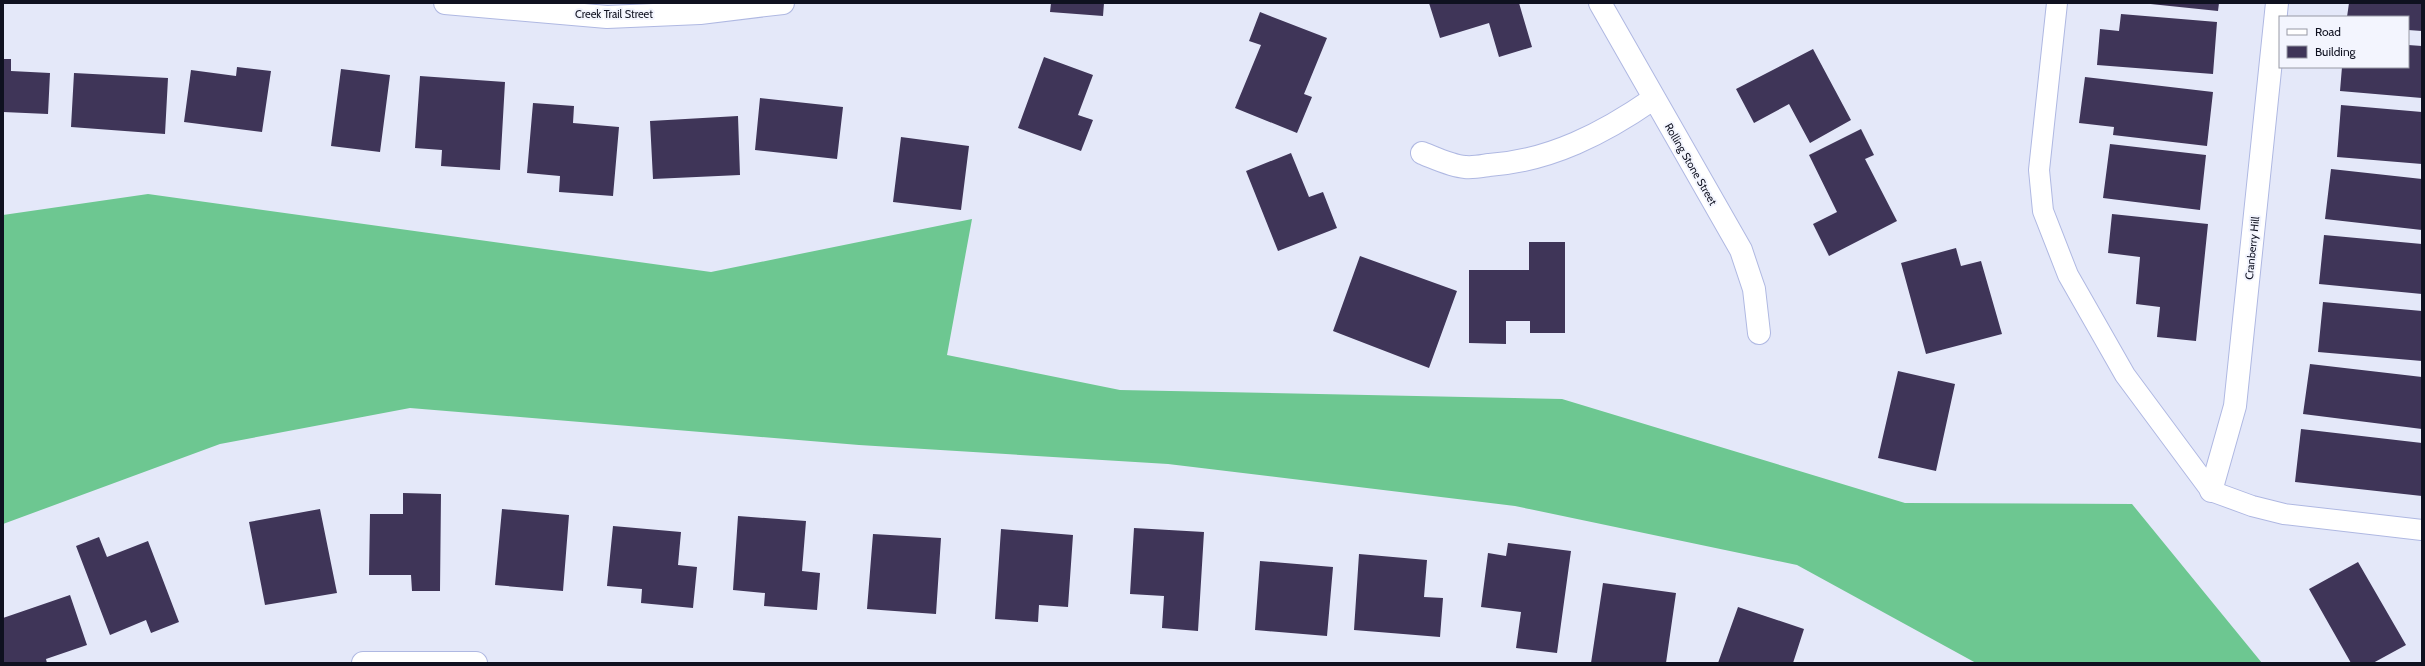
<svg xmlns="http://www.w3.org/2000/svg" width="2425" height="666" viewBox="0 0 2425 666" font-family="Cabin,sans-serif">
  <rect width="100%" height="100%" fill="#e4e8f9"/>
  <path fill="#6dc791" d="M148,194L711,272L972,219L947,355L1120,390L1562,399L1905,503L2132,504L2262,663H1976L1797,565L1515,506L1168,464L859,445L410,408L220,444L3,524V215Z"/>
  <path fill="#3f3558" d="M1051,3H1104L1103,16L1050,12Z
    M1429,3H1519L1532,47L1499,57L1489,23L1440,38Z
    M2141,3H2219L2218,11Z
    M2349,3H2422V31L2408,30V17H2347Z
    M1260,12L1327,38L1304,94L1312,97L1297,133L1235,108L1261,45L1249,41Z
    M2121,14L2217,22L2213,74L2097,65L2100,29L2119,31Z
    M2408,45L2422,46V98L2340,91L2342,67H2408Z
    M1813,49L1851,120L1810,143L1789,104L1754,123L1736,89Z
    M1044,57L1093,75L1078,115L1093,120L1081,151L1018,128Z
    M3,59H11V71L50,73L48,114L3,112Z
    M237,67L271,71L262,132L184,122L191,70L236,76Z
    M341,69L390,75L380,152L331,146Z
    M74,73L168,78L165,134L71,127Z
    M420,76L505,82L500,170L441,166L442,150L415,148Z
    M2085,77L2213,92L2207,146L2113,135L2114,127L2079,123Z
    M760,98L843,107L837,159L755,150Z
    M533,103L574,106L573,123L619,127L613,196L559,192L560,176L527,173Z
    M2341,105L2422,112V164L2337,157Z
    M738,116L740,175L653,179L650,121Z
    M1861,129L1874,155L1865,159L1897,221L1829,256L1813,224L1837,212L1809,155Z
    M901,137L969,146L961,210L893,202Z
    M2110,144L2206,155L2200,210L2103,198Z
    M1291,153L1309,197L1323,192L1337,228L1278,251L1246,171Z
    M2331,169L2422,179V230L2325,219Z
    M2112,214L2208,224L2196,341L2157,337L2160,307L2136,304L2140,257L2108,253Z
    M2324,235L2422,244V294L2319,284Z
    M1529,242H1565V333H1530V321H1506V344L1469,343V270H1529Z
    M1956,248L1961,266L1981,261L2002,334L1926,354L1901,263Z
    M1360,256L1457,291L1429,368L1333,331Z
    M2323,302L2422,311V361L2318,352Z
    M2310,364L2422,377V429L2303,414Z
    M1898,371L1955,384L1936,471L1878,458Z
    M2301,429L2422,443V496L2295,482Z
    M403,493L441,494L440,591H412L411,575H369L370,514H403Z
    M320,509L337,593L265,605L249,522Z
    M502,509L569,515L563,591L495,585Z
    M738,516L806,521L802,571L820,573L817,610L764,606L765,593L733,590Z
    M613,526L681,532L678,565L697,567L693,608L641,603L642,589L607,586Z
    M1134,528L1204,532L1198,631L1162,628L1164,596L1130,594Z
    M1001,529L1073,535L1068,607L1039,605L1038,622L995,619Z
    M873,534L941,538L936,614L867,609Z
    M99,537L107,557L148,541L179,622L151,633L146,620L110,635L76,546Z
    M1508,543L1571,551L1557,653L1516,648L1521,612L1481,607L1488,553L1506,556Z
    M1359,554L1427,560L1424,597L1443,598L1440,637L1354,630Z
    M1260,561L1333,567L1327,636L1255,630Z
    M2358,562L2406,645L2373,663H2351L2309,589Z
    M1603,583L1676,593L1666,663H1591Z
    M70,595L87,645L46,659L47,663H3V618Z
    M1738,607L1804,629L1793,663H1718Z"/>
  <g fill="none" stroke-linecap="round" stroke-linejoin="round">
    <defs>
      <path id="service" d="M2057,3L2039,170L2043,211L2068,275L2125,375L2211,491L2252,506L2284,514L2422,530"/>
      <path id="minor" d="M445,3L607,17L700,13L783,3
        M1600,3L1741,250L1754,289L1759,333
        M1422,153C1435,158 1451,166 1465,167C1473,168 1482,166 1489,165C1550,161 1604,133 1653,99
        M2211,491L2235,406L2277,3
        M363,663H476"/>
    </defs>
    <use href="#service" stroke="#afb8e2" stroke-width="22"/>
    <use href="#minor" stroke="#afb8e2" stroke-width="24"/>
    <use href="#service" stroke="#fff" stroke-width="20"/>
    <use href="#minor" stroke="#fff" stroke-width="22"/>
  </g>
  <g text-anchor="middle" stroke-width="4" stroke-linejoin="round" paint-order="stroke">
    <g font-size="11" fill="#0f1120" stroke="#f3f5fe">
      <text x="614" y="18">Creek Trail Street</text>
      <text transform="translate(1691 164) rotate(60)" y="4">Rolling Stone Street</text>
      <text transform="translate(2252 248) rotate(-84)" y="4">Cranberry Hill</text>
    </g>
  </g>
  <rect width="2425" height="666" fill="none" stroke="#0f1120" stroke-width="8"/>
  <rect x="2279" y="16" width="130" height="52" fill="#f3f5fe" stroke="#989aa5"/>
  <rect x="2287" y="29" width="20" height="6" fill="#ffffff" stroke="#989aa5"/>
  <text x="2315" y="36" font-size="12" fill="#0f1120">Road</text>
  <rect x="2287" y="46" width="20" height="12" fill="#3f3558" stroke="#989aa5"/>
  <text x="2315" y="56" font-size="12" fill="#0f1120">Building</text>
</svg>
